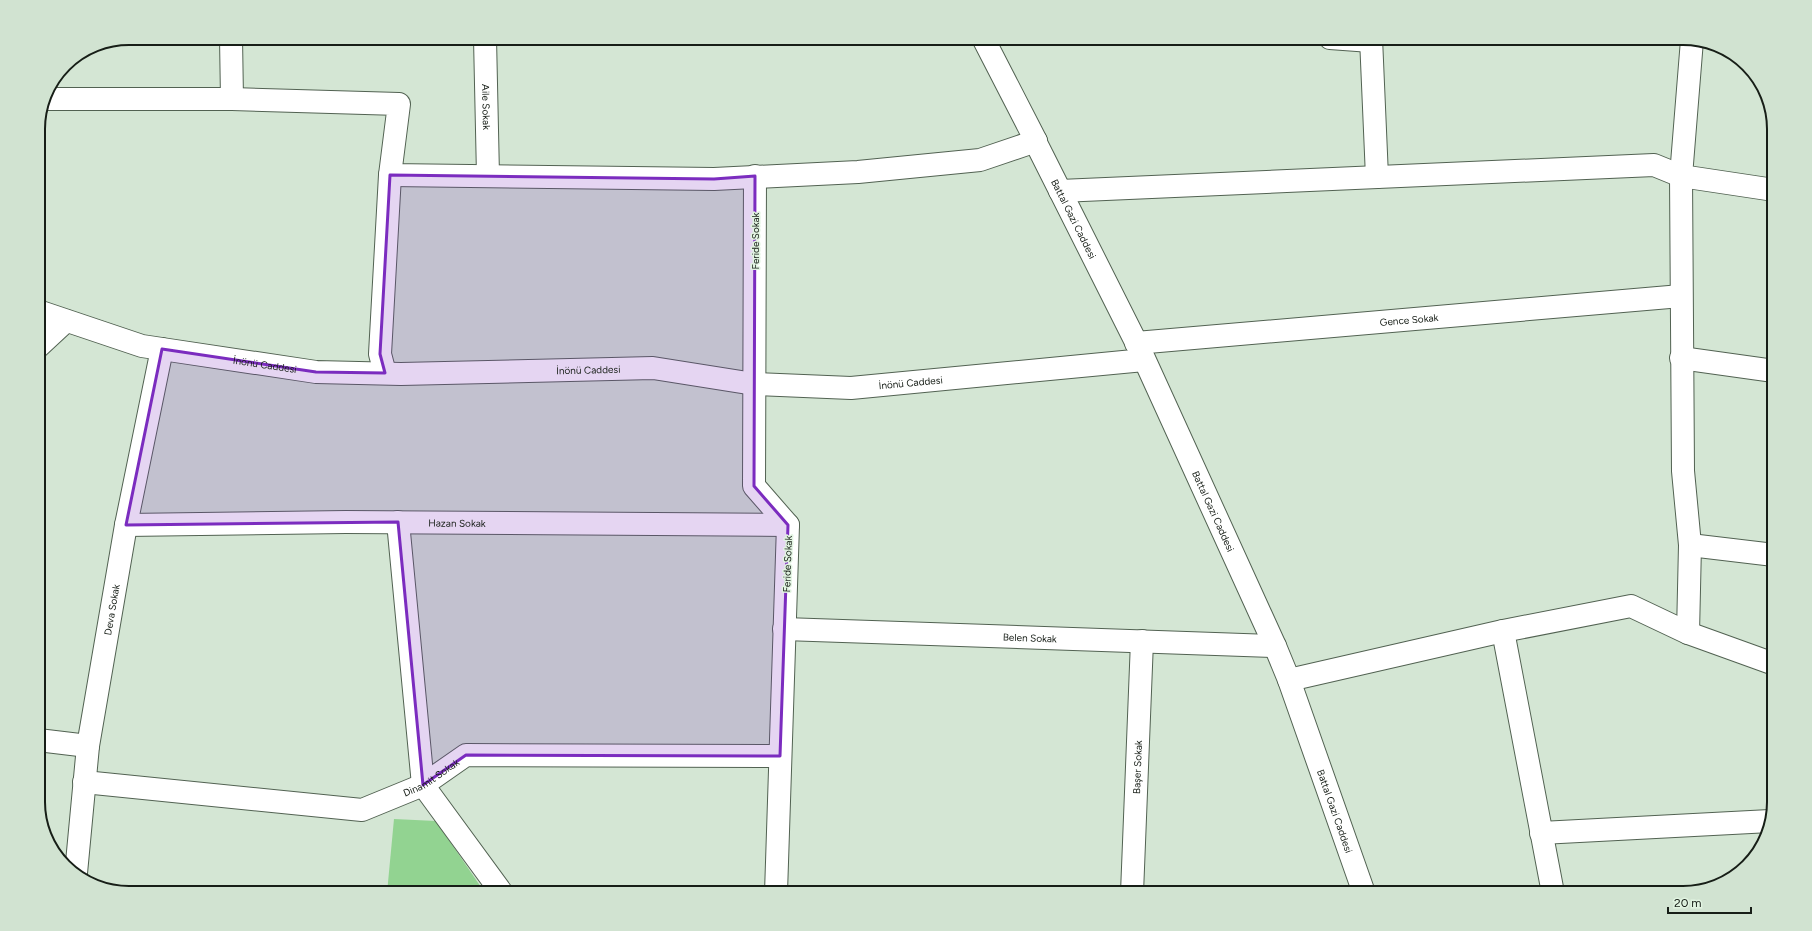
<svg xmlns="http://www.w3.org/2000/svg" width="1812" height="931" viewBox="0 0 1812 931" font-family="Figtree,sans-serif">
  <rect width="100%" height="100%" fill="#d4e6d4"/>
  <path fill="#92d391" d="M394,819L436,821L485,893H387Z"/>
  <path fill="#b7c9b7" stroke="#859685" d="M1032,892L1072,893H1032Z"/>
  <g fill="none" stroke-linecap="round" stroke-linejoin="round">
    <defs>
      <g id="minor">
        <path d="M231,38L232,99"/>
        <path id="s1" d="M485,38L488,176"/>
        <path d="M1330,38L1371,41"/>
        <path d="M1371,38L1377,177"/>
        <path d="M44,99H232L399,104L390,175L714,179L858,172L980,160L1036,141"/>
        <path d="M755,176L754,486L788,525L776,893"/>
        <path d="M1060,191L1654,165L1681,176L1774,190"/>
        <path id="s2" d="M38,311L142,346L316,372L401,374L653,368L754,384L851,388L1144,360"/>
        <path id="s3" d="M1136,343L1681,296"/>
        <path d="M38,347L66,321"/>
        <path d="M1681,358L1774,371"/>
        <path d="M385,373L380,354L390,175"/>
        <path d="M398,522L423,785L502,893"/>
        <path id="s4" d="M126,525L346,522L788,525"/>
        <path d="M1690,545L1774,555"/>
        <path id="s5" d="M784,629L1275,646"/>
        <path d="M1503,631L1553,893"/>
        <path d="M1688,633L1690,545L1683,471L1681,176L1692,40"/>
        <path d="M1289,680L1503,631L1631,606L1688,633L1774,664"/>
        <path d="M38,740L88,746"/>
        <path id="s6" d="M84,782L362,810L423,785L466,755L780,756"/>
        <path d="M1541,833L1770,821"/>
        <path id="s7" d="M76,873L88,746L126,525L162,349"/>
        <path id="s8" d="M1132,893L1142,641"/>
      </g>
      <g id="tertiary">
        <path d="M983,38L1036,141"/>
        <path id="s9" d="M1035,141L1142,354L1275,646L1289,680L1364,893"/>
      </g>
    </defs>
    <use href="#minor" stroke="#526252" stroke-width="24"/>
    <use href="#tertiary" stroke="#526252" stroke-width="24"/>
    <use href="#minor" stroke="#fff" stroke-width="22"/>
    <use href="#tertiary" stroke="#fff" stroke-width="22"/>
  </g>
  <path fill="#7b2cbf" fill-opacity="0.2" stroke="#7b2cbf" stroke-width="3" stroke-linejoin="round" d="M390,175L714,179L755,176L754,486L788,525L780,756L466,755L423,785L398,522L126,525L162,349L316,372L385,373L380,354Z"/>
  <g text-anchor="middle" stroke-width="3" stroke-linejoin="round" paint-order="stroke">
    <g font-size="10" fill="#171e17" stroke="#e1f4e1">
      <text dy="4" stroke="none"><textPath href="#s1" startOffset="69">Aile Sokak</textPath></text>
      <text dy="4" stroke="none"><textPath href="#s9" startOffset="87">Battal Gazi Caddesi</textPath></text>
      <text transform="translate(755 241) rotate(-90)" y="4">Feride Sokak</text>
      <text dy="4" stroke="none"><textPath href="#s3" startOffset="274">Gence Sokak</textPath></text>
      <text dy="4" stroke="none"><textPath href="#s2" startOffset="234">İnönü Caddesi</textPath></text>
      <text dy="4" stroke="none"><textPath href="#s2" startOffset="558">İnönü Caddesi</textPath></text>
      <text dy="4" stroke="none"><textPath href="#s2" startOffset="882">İnönü Caddesi</textPath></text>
      <text dy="4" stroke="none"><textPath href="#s9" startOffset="411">Battal Gazi Caddesi</textPath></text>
      <text dy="4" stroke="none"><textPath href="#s4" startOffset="331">Hazan Sokak</textPath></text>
      <text transform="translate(787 564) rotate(-88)" y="4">Feride Sokak</text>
      <text dy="4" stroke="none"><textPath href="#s7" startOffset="266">Deva Sokak</textPath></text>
      <text dy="4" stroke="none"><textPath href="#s5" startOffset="246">Belen Sokak</textPath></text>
      <text dy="4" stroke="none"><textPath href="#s8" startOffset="126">Başer Sokak</textPath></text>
      <text dy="4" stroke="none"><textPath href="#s6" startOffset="356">Dinamit Sokak</textPath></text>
      <text dy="4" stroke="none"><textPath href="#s9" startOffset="735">Battal Gazi Caddesi</textPath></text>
    </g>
  </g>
  <path d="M0 0H1812V931H0ZM129 45H1683A84 84 0 0 1 1767 129V802A84 84 0 0 1 1683 886H129A84 84 0 0 1 45 802V129A84 84 0 0 1 129 45Z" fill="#d1e3d1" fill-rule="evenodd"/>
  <path fill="none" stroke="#171e17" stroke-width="2" d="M129 45H1683A84 84 0 0 1 1767 129V802A84 84 0 0 1 1683 886H129A84 84 0 0 1 45 802V129A84 84 0 0 1 129 45Z"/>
  <path d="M1668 907v6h83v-6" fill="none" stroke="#171e17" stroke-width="2"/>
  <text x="1674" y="907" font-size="12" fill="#171e17" stroke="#e1f4e1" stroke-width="3" paint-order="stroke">20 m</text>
</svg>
